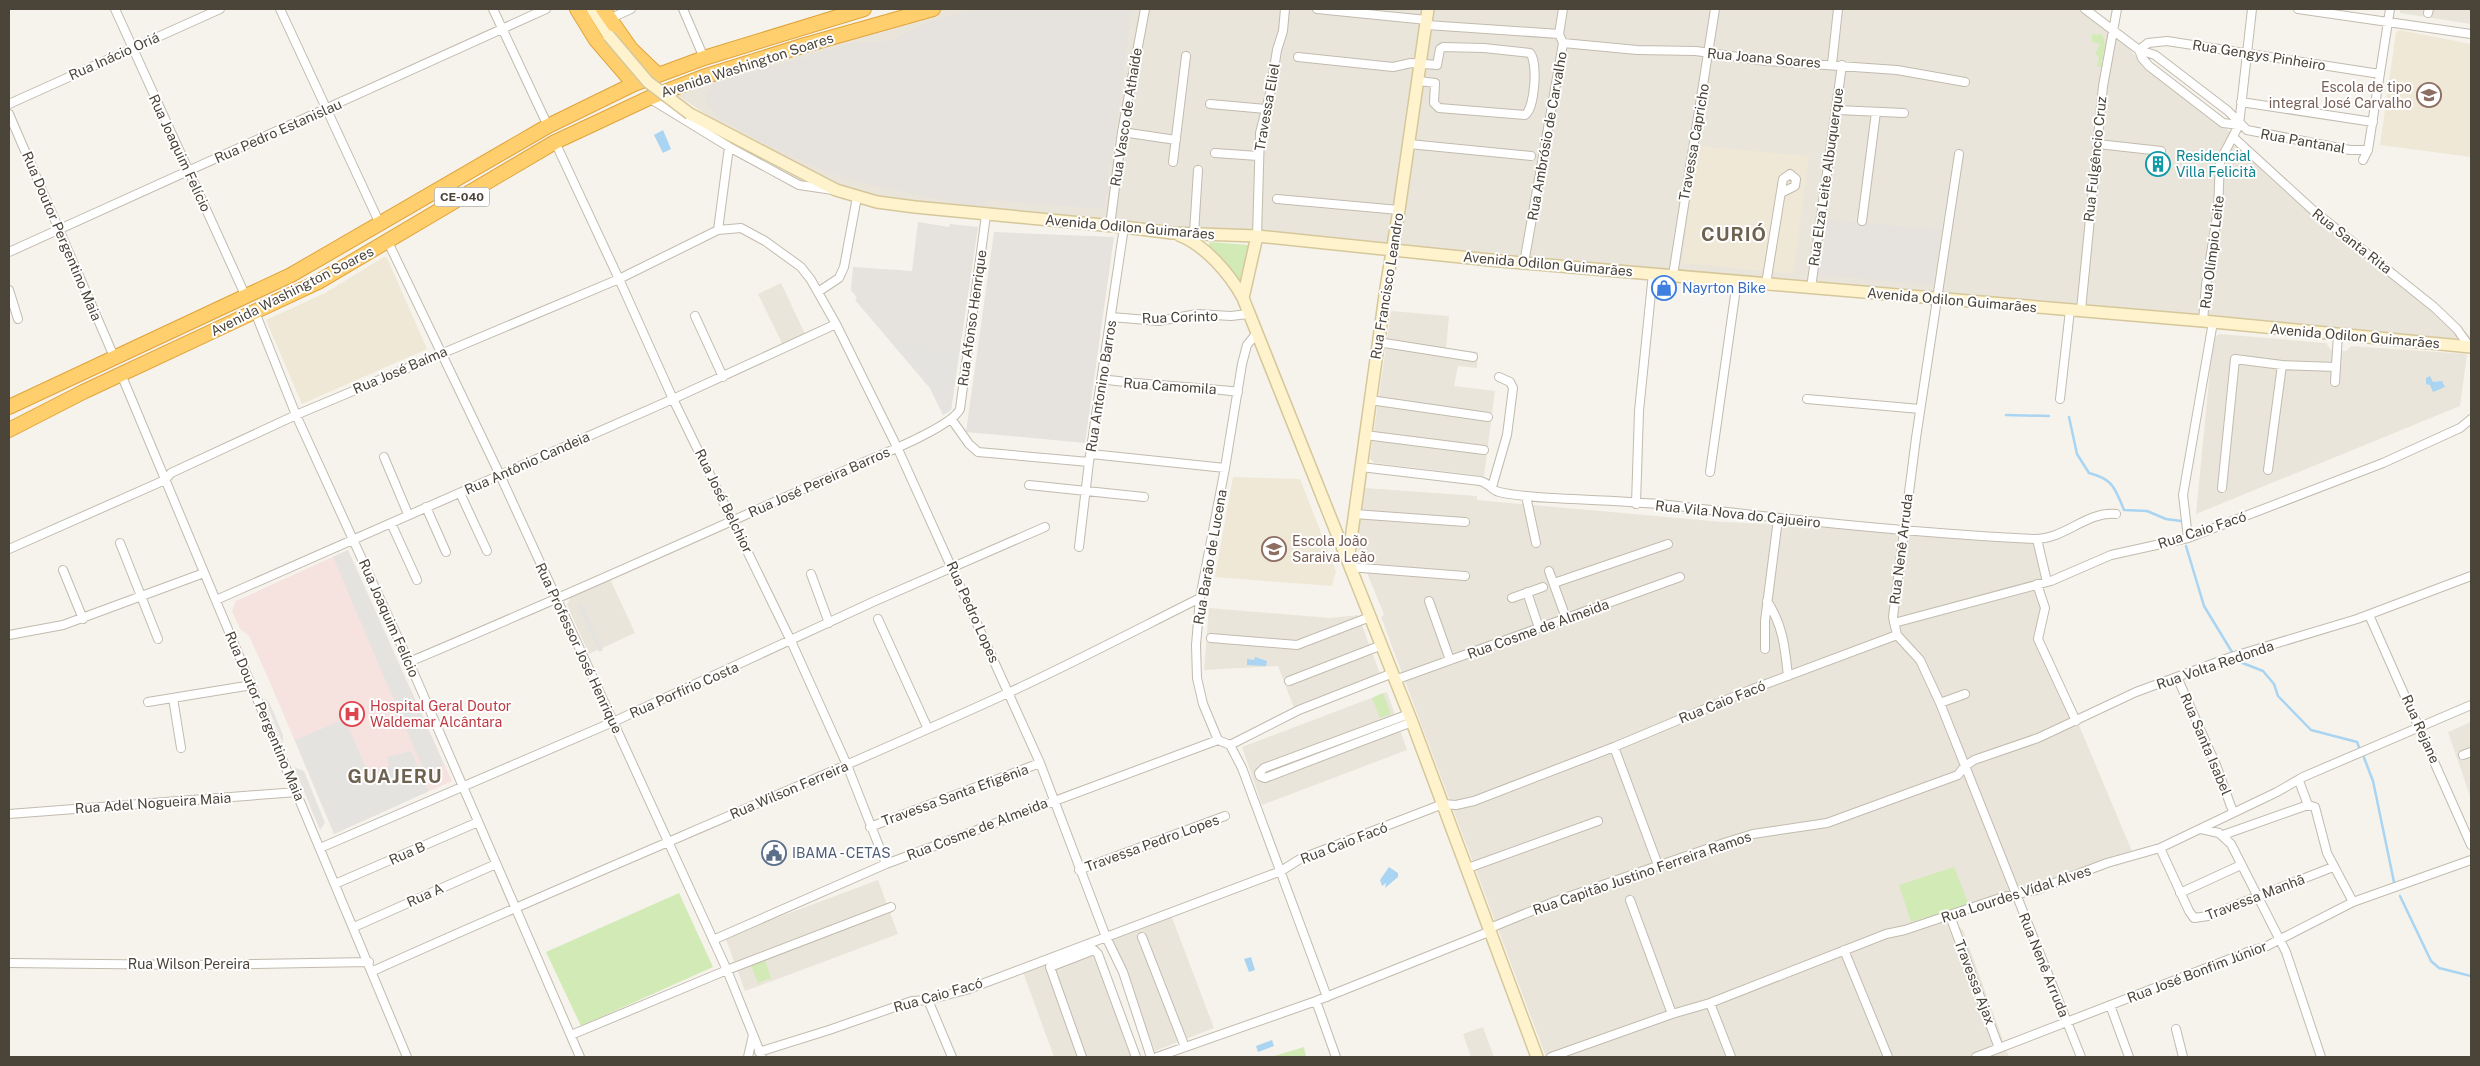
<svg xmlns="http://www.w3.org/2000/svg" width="2480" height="1066" viewBox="0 0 2480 1066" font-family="'Public Sans',sans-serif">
  <rect width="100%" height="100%" fill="#f6f3ec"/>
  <path fill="#eae5da" d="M921,9H2090L2112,29L2145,67L2236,136L2257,157L2471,337V340L908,204L851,190L776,161L674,93Z
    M2400,9H2471V24L2400,13Z
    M781,283L806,336L784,347L758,294Z
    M1391,311L1449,316L1446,349L1478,352L1477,368L1458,366L1454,386L1495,391L1484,476L1375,463L1370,459Z
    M2219,334L2326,343L2331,350L2346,351L2351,346L2467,354L2460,406L2196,514L2213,339Z
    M1365,488L1477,496V500L1723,522L1879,528L2036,540L2048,609L2041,635L2134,856L2017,897L1947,916L1963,930L2009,1057H1546L1381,617L1384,615L1383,612L1356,546Z
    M610,579L635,633L589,654L567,605L571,596Z
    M1209,608L1330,618L1358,615L1381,676L1294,708L1278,666L1204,670Z
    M1387,692L1407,750L1262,805L1242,747Z
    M2471,722V799L2448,732Z
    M878,880L898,934L745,991L725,937Z
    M1171,915L1214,1028L1155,1051L1112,937Z
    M1097,944L1140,1056L1054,1057L1023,972Z
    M1483,1027L1494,1057H1471L1463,1034Z"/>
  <path fill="#e6e2dd" d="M976,9H1132L1111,164H1108L1107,173L1109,175L1104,209L988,200L985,206L976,207L858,182L824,170L759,141L718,117L706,103V94L713,84L852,43L890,41L926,23Z
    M1823,219L1941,230L1933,285L1817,275Z
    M918,222L949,227L950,224L978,227L951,410L943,415L930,388L855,300L857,298L851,290L853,267L912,271Z
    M994,232L1114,237L1085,443L966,432Z"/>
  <path fill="#efe8d6" d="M2400,30L2471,44V157L2380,145L2396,32Z
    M1697,146L1809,156L1793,274L1682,263Z
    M384,257L387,258L427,349L302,404L266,320L325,293Z
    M1233,477L1300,479L1336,571L1332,586L1215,577Z"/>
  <path fill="#f6e3e0" d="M348,550L452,781L334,834L272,687L249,636L240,629L232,611L236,601Z"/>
  <path fill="#d2eab5" d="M2099,33L2103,36L2105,45L2102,60L2100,62L2102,63L2101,67H2097L2099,57L2095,54L2100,44L2092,42V34L2098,35Z
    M1210,242L1249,245L1251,248L1243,282L1240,283L1208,246Z
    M1383,693L1391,714L1380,718L1372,698Z
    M1954,867L1969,905L1911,922L1899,885Z
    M679,893L713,967L581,1026L546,952Z
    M765,960L771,978L758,983L751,965Z
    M1304,1047L1306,1057H1271Z"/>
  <path fill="#e5e3e0" d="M891,342L959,351L951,410L943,415L930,388Z
    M348,550L444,765L425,773L333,557Z
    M581,602L603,650L599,652L578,607Z
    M264,697L269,702L283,735V744Z
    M345,719L369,775L389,766L387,757L411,751L429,791L334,834L295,740Z
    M294,767L304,771L325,823L320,830Z"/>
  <path fill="#a9d4f2" d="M663,130L671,149L663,153L654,135Z
    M2430,376L2433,382L2442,381L2445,387L2433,392L2430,385L2426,384V378Z
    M1255,657L1267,661L1266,666L1247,665V659L1254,660Z
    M1389,867L1398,873V877L1385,888L1386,883L1382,886L1380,880Z
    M1251,957L1255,970L1249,972L1244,959Z
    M1272,1040L1274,1046L1258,1052L1256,1046Z"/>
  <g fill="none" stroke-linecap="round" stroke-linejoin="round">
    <path stroke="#a9d4f2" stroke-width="2.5" d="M2006,415L2049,416
      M2069,417L2077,454L2089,473C2113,479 2115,488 2124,510L2147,511L2166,519L2181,521
      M2186,546L2204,606L2232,652
      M2240,662L2263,671L2274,684L2278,696L2311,730L2357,742L2360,750
      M2363,755L2373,781L2394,882
      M2400,896L2431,961L2439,968L2471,976"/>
    <defs>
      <path id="street" d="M115,9L246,297
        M280,9L380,224
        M493,9L548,126
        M683,9L704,58
        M1317,9L1427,20
        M2085,9L2139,50L2155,55L2228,111L2247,130L2350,150H2368
        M2298,9L2471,34
        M2428,13L2429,9
        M609,19L631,9
        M1427,25L1559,34
        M1563,43L1637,50L1696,51L1766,61L1897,70L1965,82
        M2139,50L2148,43L2167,41L2380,74
        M2139,50L2142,58L2149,66L2223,123L2239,125
        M1298,57L1393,67L1411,63L1437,65L1440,49L1443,47L1484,48L1530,53C1538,62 1535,108 1525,115L1439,108L1434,103L1435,83L1419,81
        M1832,64L1838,9
        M649,98L729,147L799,185L833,190
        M2241,102L2373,122
        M9,104L220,9
        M1210,104L1266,109
        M1837,110L1904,113
        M9,114L115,359
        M1122,132L1176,140
        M2233,137L2315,212L2434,307L2457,329L2469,346
        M555,142L619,279L673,399L791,641L847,765L886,864
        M1409,144L1531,156
        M2098,144L2161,151
        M1215,153L1258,156
        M1959,154L1916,438L1893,617L1897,635L1920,660L1940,703L2081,1057
        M2363,160L2368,150L2390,9
        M1173,162L1186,56
        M1277,199L1399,210
        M1862,221L1876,112
        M1110,226L1122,132L1145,9
        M718,230L729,147
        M1194,233L1198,170
        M1257,236L1260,133L1270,94L1277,50L1283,31L1285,9
        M388,242L500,475L727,970L762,1057
        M9,252L546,9
        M1524,263L1560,61L1563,43L1559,34L1563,9
        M1673,275L1715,9
        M1766,284L1783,179L1790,174L1796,179L1795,186L1781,193
        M1811,288L1842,65
        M9,290L18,319
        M818,292L839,278L844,267L857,197
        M2081,310L2103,86L2117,9
        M255,312L296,415L409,662L580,1057
        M695,316L723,377
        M1111,317L1159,321L1197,314L1231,316L1248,314
        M2203,321L2206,285L2218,210L2220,161L2239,125L2252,9
        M1257,333L1247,345L1242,364L1225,468L1200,598L1196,645L1197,678L1203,704L1218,740L1230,745L1242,768L1327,997
        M1378,342L1473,357
        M121,374L407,1057
        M1102,379C1147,386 1192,386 1238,392
        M2335,382L2338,334
        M1807,399L1920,409
        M2060,399L2070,310
        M1370,400L1488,417
        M952,420L969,444L978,452L1089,462
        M1365,435L1484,450
        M1091,454L1225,468
        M384,457L408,514
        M1361,467L1480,481C1489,483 1491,490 1499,492C1516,496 1534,497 1552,498C1590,500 1630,501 1669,505C1790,520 1912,533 2034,539C2064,540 2086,511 2116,514
        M2268,470L2282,365
        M1710,472L1737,281
        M1029,485L1144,497
        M1492,487L1507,435L1513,388L1510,382L1499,377
        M2222,488L2235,359L2282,365L2336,367
        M460,493L487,551
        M1526,496L1536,543
        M1636,504L1639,411L1653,273
        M426,507L446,552
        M1354,514L1465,522
        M391,523L417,580
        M2188,538L2183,495L2213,322
        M2037,539L2047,582
        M120,543L158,639
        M1079,547L1089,462L1124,227
        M9,549L165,480L171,473L296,415L619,279L718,230L741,228L765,241L801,267L811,280L836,324L897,447L1040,763L1106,937L1123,972L1151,1057
        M1349,567L1465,576
        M63,570L83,619
        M1549,571L1566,618
        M811,574L829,623
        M1554,583L1668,544
        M2037,584L2045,608L2038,639L2076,721
        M1527,592L1539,628
        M1512,598L1543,587
        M216,600L673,399L836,324
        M1429,601L1450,660
        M1767,601C1783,625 1785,648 1788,676
        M2369,615L2471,845
        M878,619L928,729
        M1894,623L2051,581L2111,555L2188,538L2383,463L2460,428L2471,419
        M9,635L63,625L204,573
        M1211,638L1297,645L1370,617
        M1765,649V621L1778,519
        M409,662C559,599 707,532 855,466C876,457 952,427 960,409L986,215
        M2177,677L2216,765L2233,812
        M1395,680L1680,577
        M1289,681L1382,645
        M173,698L181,748
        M148,702L252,685
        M1940,703L1965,694
        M1409,714L1264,768L1259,773L1260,776L1265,778L1412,722
        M1230,745L1299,710L1393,673
        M1614,747L1658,865
        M2463,755L2471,752
        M2299,781L2308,805L2315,807L2327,853L2353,902
        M9,814L297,792
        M870,827L1040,763
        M2201,829L2219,833L2231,844L2286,952L2321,1057
        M2223,835L2308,805
        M320,848L613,722L875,601L1045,527
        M2160,848L2189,911L2194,918L2208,916L2333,867
        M1468,868L1598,821
        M1079,870L1225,816
        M335,884L478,822
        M2180,893L2241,865
        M1630,900L1672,1014
        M1950,916L1999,1048
        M354,927L496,864
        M1490,928L1556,901L1727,842L1753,834L1827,823L1958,775L1964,767L1974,760L2038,738L2136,692L2231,657L2357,619L2471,576
        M1142,937L1185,1047
        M713,940L886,864L1218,740
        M1844,950L1888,1057
        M9,963L192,965L369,962
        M373,971C583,876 798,789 1008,693C1073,663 1136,630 1200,598
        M928,1000L952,1057
        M1316,1001L1336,1057
        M1710,1003L1731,1057
        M2110,1005L2129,1057
        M2176,1029L2183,1057
        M571,1035L727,970L891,907
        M759,1052L829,1030L912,1001L928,1000L966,990L1281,871L1300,859L1443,804L1456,805L1474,801L1614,747L1750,690L1897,635
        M748,1057L753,1035
        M1082,1057L1050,967L1094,950L1098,954L1136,1057
        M1157,1057L1316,1001L1491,931
        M1551,1057L1672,1014L1710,1003L1886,934L1905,930L2003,897L2036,890L2107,863L2160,848L2277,792L2303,777L2471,705
        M1976,1057L2253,950L2265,947L2353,902L2471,860"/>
      <path id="secondary" d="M592,9L609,36
        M690,114L836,190L877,202L915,207L1124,227L1172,233L1257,236L1500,261L2203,321L2471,347
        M1179,235C1205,245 1230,274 1243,298L1412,722L1537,1057
        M1243,298L1257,236
        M1348,561L1386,288L1399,210L1428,9"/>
      <path id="highway" d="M577,9L596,40L634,84
        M603,9L631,49L658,75
        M9,407L291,275L548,126L634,84L704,58L864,9
        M9,430L83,392L318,282L555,142L649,98L703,77L805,45L933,9"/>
    </defs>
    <use href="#street" stroke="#c2bbae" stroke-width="10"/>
    <use href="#secondary" stroke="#d6c79b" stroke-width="14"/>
    <use href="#highway" stroke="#e0a43c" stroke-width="16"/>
    <use href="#street" stroke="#fff" stroke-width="8"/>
    <use href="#secondary" stroke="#fff3cd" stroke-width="11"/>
    <use href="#highway" stroke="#ffcf6e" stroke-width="14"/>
    <defs>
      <path id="secondary-bridge" d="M609,36L648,82L690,114"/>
    </defs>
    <use href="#secondary-bridge" stroke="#d6c79b" stroke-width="14" stroke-linecap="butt"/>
    <use href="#secondary-bridge" stroke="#fff3cd" stroke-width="11"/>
  </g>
  <defs>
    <symbol id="school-ring" viewBox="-11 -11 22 22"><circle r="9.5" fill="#fff" stroke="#8d6e63" stroke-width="1.5"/><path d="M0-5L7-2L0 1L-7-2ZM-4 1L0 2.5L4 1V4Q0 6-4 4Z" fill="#8d6e63"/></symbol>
    <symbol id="building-ring" viewBox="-11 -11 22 22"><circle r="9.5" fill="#fff" stroke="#0f9aa8" stroke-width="1.5"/><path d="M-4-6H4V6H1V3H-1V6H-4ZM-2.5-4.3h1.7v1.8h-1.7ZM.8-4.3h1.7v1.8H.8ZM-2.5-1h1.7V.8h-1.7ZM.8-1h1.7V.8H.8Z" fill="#0f9aa8"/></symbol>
    <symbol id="shop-ring" viewBox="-11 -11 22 22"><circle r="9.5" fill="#fff" stroke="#3f7fe0" stroke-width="1.5"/><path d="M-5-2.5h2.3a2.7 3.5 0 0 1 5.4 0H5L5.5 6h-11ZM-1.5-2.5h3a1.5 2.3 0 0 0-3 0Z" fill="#3f7fe0"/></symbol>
    <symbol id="hospital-ring" viewBox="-11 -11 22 22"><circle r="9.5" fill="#fff" stroke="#e0444e" stroke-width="1.5"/><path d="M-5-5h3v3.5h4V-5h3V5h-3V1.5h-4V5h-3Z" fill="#e0444e"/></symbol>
    <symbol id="civic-ring" viewBox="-11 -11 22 22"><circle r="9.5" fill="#fff" stroke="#5c6f8a" stroke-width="1.5"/><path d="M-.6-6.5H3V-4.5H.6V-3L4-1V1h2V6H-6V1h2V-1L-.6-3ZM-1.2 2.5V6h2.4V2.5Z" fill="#5c6f8a"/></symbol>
  </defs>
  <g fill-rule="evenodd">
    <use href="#school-ring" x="2415" y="81" width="28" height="28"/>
    <use href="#building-ring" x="2144" y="150" width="28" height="28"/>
    <use href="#shop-ring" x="1650" y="274" width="28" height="28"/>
    <use href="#school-ring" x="1260" y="535" width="28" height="28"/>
    <use href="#hospital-ring" x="338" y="700" width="28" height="28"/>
    <use href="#civic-ring" x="760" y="839" width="28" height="28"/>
  </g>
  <g text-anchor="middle" stroke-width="4" stroke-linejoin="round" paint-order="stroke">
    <rect fill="#fff" stroke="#817c74" stroke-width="1" x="434.5" y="187.5" width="55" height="19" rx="4"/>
    <g font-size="12" font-weight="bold" fill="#4b4439">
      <text x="462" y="201">CE-040</text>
    </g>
    <g font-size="14" fill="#4b4439" stroke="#fff">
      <text transform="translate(2259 55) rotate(9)" y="5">Rua Gengys Pinheiro</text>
      <text transform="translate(114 56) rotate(-24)" y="5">Rua Inácio Oriá</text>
      <text transform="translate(1764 58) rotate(5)" y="5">Rua Joana Soares</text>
      <text transform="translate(747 65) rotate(-18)" y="5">Avenida Washington Soares</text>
      <text transform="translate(1267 107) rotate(-80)" y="5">Travessa Eliel</text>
      <text transform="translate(1126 117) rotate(-81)" y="5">Rua Vasco de Athaíde</text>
      <text transform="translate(278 131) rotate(-24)" y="5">Rua Pedro Estanislau</text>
      <text transform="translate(1547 136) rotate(-80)" y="5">Rua Ambrósio de Carvalho</text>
      <text transform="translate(2303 141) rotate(10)" y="5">Rua Pantanal</text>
      <text transform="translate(1694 142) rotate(-80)" y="5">Travessa Capricho</text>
      <text transform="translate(180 153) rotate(65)" y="5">Rua Joaquim Felício</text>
      <text transform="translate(2095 159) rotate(-84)" y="5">Rua Fulgêncio Cruz</text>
      <text transform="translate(1826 177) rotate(-82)" y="5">Rua Elza Leite Albuquerque</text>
      <text transform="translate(1130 227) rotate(5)" y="5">Avenida Odilon Guimarães</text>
      <text transform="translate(62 236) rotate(67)" y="5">Rua Doutor Pergentino Maia</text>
      <text transform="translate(2352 241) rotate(38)" y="5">Rua Santa Rita</text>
      <text transform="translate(2212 252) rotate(-83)" y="5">Rua Olímpio Leite</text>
      <text transform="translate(1548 264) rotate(5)" y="5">Avenida Odilon Guimarães</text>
      <text transform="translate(1387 286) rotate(-81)" y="5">Rua Francisco Leandro</text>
      <text transform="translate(292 291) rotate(-27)" y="5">Avenida Washington Soares</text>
      <text transform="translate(1952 300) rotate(5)" y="5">Avenida Odilon Guimarães</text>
      <text transform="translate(1180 317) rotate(-2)" y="5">Rua Corinto</text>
      <text transform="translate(972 318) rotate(-82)" y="5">Rua Afonso Henrique</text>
      <text transform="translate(2355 336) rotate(5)" y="5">Avenida Odilon Guimarães</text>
      <text transform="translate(400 370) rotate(-23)" y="5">Rua José Baíma</text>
      <text transform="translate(1101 386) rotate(-81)" y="5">Rua Antonino Barros</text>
      <text transform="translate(1170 386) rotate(4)" y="5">Rua Camomila</text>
      <text transform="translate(527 463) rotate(-24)" y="5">Rua Antônio Candeia</text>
      <text transform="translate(819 482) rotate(-24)" y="5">Rua José Pereira Barros</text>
      <text transform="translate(724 501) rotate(64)" y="5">Rua José Belchior</text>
      <text transform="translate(1738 514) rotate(6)" y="5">Rua Vila Nova do Cajueiro</text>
      <text transform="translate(2202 530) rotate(-18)" y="5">Rua Caio Facó</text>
      <text transform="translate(1901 549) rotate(-83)" y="5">Rua Nenê Arruda</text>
      <text transform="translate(1210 557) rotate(-80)" y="5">Rua Barão de Lucena</text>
      <text transform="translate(973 612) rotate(66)" y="5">Rua Pedro Lopes</text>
      <text transform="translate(389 618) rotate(66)" y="5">Rua Joaquim Felício</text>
      <text transform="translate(1538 629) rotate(-20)" y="5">Rua Cosme de Almeida</text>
      <text transform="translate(579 648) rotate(65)" y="5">Rua Professor José Henrique</text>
      <text transform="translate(2215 665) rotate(-19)" y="5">Rua Volta Redonda</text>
      <text transform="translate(684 690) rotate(-24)" y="5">Rua Porfírio Costa</text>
      <text transform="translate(1722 702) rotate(-22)" y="5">Rua Caio Facó</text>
      <text transform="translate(265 716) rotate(67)" y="5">Rua Doutor Pergentino Maia</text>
      <text transform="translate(2421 729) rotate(66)" y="5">Rua Rejane</text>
      <text transform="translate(2206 744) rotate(67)" y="5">Rua Santa Isabel</text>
      <text transform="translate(789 790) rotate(-23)" y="5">Rua Wilson Ferreira</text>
      <text transform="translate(955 795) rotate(-20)" y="5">Travessa Santa Efigênia</text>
      <text transform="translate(153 803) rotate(-4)" y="5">Rua Adel Nogueira Maia</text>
      <text transform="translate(977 829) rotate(-21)" y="5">Rua Cosme de Almeida</text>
      <text transform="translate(1152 843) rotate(-20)" y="5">Travessa Pedro Lopes</text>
      <text transform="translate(1344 843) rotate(-21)" y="5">Rua Caio Facó</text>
      <text transform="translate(407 853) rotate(-24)" y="5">Rua B</text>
      <text transform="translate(1642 873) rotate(-19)" y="5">Rua Capitão Justino Ferreira Ramos</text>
      <text transform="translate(2016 894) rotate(-18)" y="5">Rua Lourdes Vídal Alves</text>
      <text transform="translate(425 895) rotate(-24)" y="5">Rua A</text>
      <text transform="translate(2255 897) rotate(-21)" y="5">Travessa Manhã</text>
      <text x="189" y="969">Rua Wilson Pereira</text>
      <text transform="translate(2044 965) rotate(68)" y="5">Rua Nenê Arruda</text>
      <text transform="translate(2197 972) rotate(-21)" y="5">Rua José Bonfim Júnior</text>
      <text transform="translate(1975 982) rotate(69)" y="5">Travessa Ajax</text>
      <text transform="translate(938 995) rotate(-16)" y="5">Rua Caio Facó</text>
    </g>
    <g font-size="14" fill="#785e54" stroke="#fff" text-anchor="end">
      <text x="2412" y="92">Escola de tipo<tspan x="2412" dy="16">integral José Carvalho</tspan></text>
      <text x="1292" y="546" text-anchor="start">Escola João<tspan x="1292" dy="16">Saraiva Leão</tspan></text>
    </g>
    <g font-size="14" fill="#0d838f" stroke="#fff" text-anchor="start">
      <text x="2176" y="161">Residencial<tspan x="2176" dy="16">Villa Felicità</tspan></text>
    </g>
    <g font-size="14" fill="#366cbe" stroke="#fff" text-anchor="start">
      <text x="1682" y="293">Nayrton Bike</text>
    </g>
    <g font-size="14" fill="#be3a42" stroke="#fff" text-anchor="start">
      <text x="370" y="711">Hospital Geral Doutor<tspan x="370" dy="16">Waldemar Alcântara</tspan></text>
    </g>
    <g font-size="14" fill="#4e5e75" stroke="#fff" text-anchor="start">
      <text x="792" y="858">IBAMA - CETAS</text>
    </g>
    <g font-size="19" font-weight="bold" letter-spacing="1" fill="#6e6250" stroke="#fff">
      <text x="1734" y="241">CURIÓ</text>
      <text x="395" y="783">GUAJERU</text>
    </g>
  </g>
  <rect width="2480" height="1066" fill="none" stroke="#4b4439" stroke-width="20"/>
</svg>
